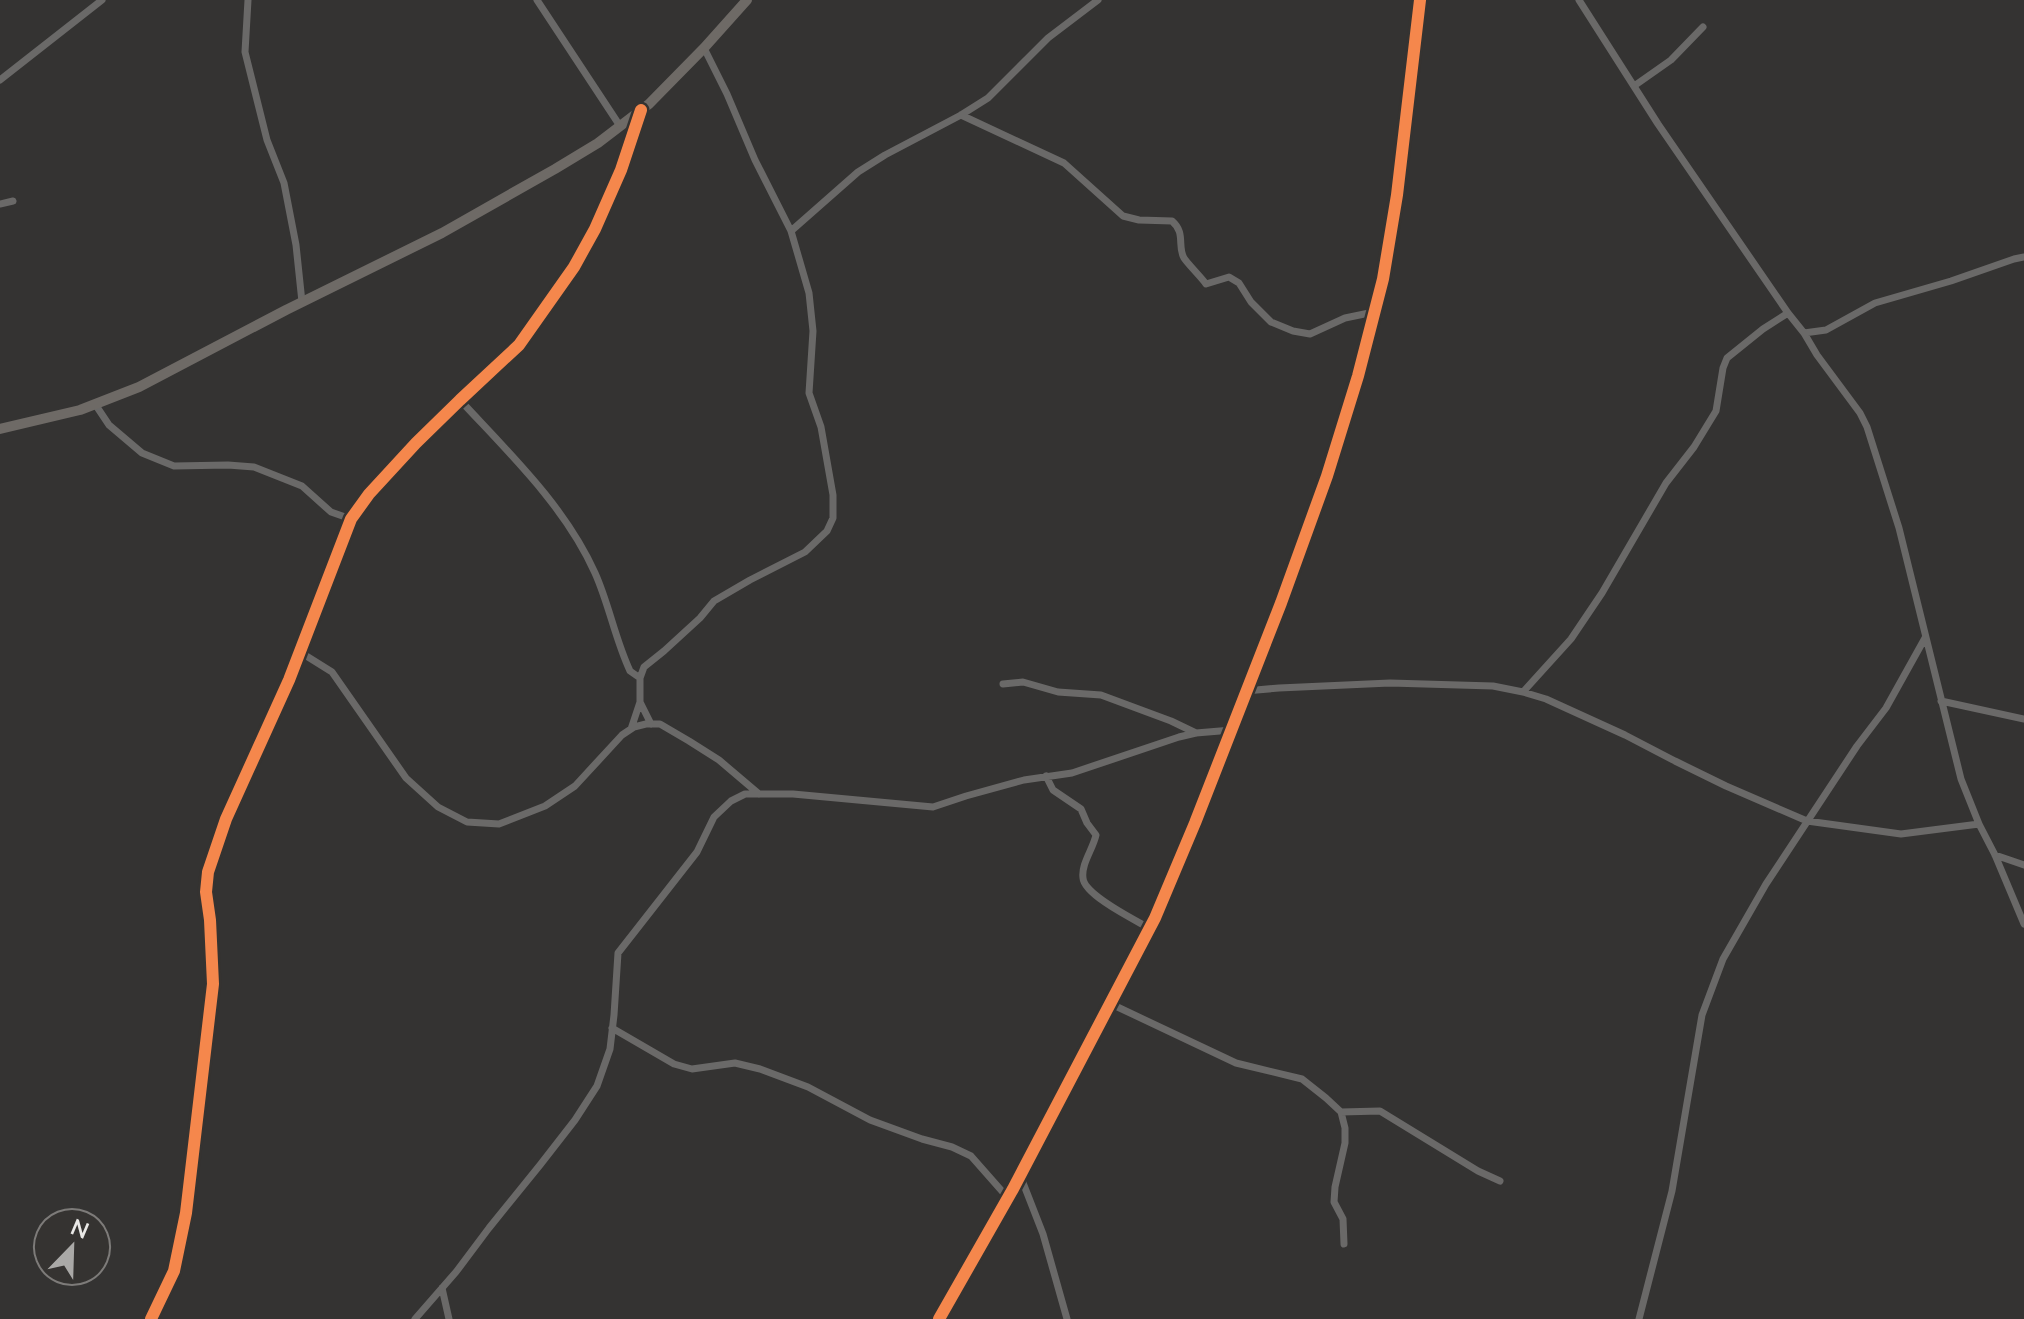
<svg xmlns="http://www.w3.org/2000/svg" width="2024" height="1319" viewBox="0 0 2024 1319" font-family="Lato,sans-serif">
  <rect width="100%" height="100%" fill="#343332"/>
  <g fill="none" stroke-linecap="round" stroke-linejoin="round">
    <path stroke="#6a6968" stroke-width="7" d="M248,0L245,52L267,140L284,183L296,245L302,302
      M537,0L620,126
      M1579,0L1658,124L1788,313L1804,333L1817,355L1860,413L1867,427L1899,528L1961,779L1979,824L1995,855L2024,924
      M0,80L102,0
      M1634,86L1671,60L1703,27
      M961,115L1064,163L1123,216L1139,220L1172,221C1186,233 1177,246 1184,258C1186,262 1202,278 1206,284L1229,277L1239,283L1251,302L1271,322L1293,331L1310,334L1345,318L1374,312
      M0,204L13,201
      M791,231L858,172L885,155L961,115L988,98L1048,38L1098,0
      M1804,333L1826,330L1875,303L1951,281L2014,259L2024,257
      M460,400C509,453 565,506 595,573C609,604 615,639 630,671L640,678
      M95,404L109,425L142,453L174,466L228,465L254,467L302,486L331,512L351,519
      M300,652L332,672L406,778L438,807L467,822L499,824L545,806L575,786L622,735L634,727L646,724H660L689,741L719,760L759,794
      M1003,684L1023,682L1058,692L1101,695L1171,721L1196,733
      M1245,691L1279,688L1390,683L1493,686L1523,692L1546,699L1625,735L1675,761L1726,786L1807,821L1901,834L1979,824
      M1523,692L1571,639L1602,593L1666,483L1694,447L1716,411L1723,368L1727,358L1763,329L1788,313
      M1941,701L2024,719
      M651,724L640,702V678L644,667L664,651L700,618L714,601L750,580L805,552L827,531L833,518V495L821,427L809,393L813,331L809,293L791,231L755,160L727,94L704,48
      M631,729L640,702
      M1046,776L1053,790L1081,809L1087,823L1096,835C1093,849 1081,864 1083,878C1084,895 1135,920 1149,928
      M1995,855L2024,865
      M1109,1003L1236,1063L1302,1079L1326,1098L1341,1112L1345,1128V1143L1335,1187L1334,1202L1343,1219L1344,1244
      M612,1028L674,1064L692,1069L735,1063L760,1069L808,1087L870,1120L922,1139L952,1147L971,1156L1008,1198
      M1341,1112L1380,1111L1478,1171L1500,1181
      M1020,1175L1043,1234L1067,1319
      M442,1288L449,1319
      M151,1319L174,1271L186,1213L213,984L210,920L206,892L208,872L226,819L289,680L351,519L369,494L416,443L460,400L519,345L574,267L595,229L621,170L641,110
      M415,1319L456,1272L489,1228L540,1165L575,1120L597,1086L610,1049L614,1015L618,953L697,852L714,817L731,801L745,794H793L933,807L966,796L1024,780L1072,773L1179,737L1196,733L1232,730
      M1639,1319L1672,1191L1702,1015L1723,959L1766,884L1857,746L1886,708L1925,638"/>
    <path stroke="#6e6a66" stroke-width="10" d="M0,429L80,410L139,387L286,310L442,233L555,169L598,143L649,104L704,48L747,0
      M939,1319L1013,1189L1155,918L1195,823L1281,603L1327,476L1358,376L1383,279L1397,195L1420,0"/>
    <defs>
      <path id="cycleway" d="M151,1319L174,1271L186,1213L213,984L210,920L206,892L208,872L226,819L289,680L351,519L369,494L416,443L460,400L519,345L574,267L595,229L621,170L641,110
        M939,1319L1013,1189L1155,918L1195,823L1281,603L1327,476L1358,376L1383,279L1397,195L1420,0"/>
    </defs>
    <use href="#cycleway" stroke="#353331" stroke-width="17"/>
    <use href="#cycleway" stroke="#f5874c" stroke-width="12"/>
  </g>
  <g transform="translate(72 1247) rotate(23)"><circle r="38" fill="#353331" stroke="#7d7b79" stroke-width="2"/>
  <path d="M0-6L14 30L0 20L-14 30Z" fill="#aaa9a7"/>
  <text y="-12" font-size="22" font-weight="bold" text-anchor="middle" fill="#e9e8e6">N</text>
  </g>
</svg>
